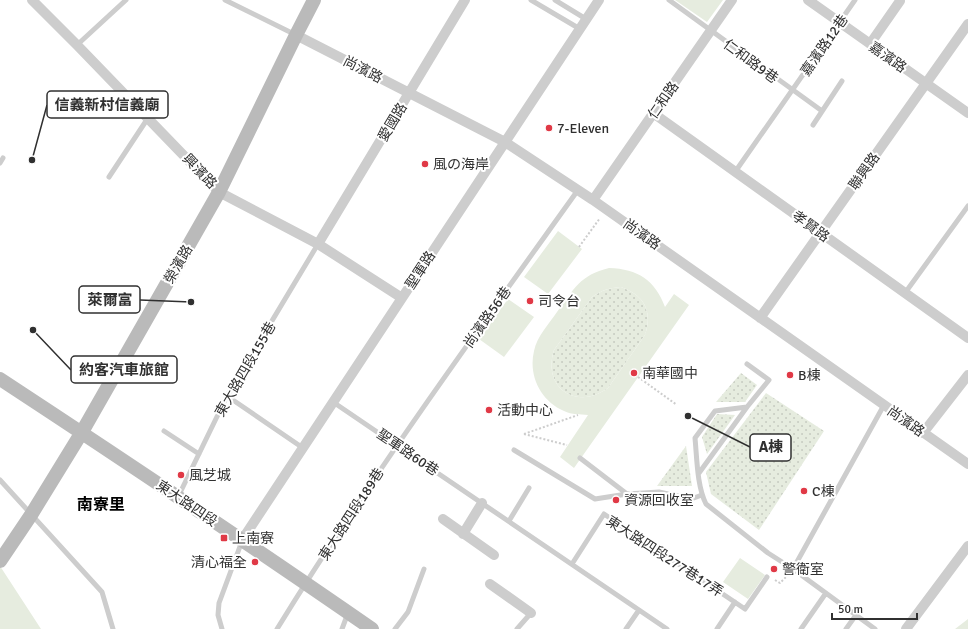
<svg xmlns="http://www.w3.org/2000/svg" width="968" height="629" viewBox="0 0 968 629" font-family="Signika,'Noto Sans TC','Noto Sans JP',sans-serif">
  <defs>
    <pattern id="grass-dots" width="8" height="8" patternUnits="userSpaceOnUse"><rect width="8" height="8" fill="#e6ecdf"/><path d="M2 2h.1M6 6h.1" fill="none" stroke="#c6cbc0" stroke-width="1.8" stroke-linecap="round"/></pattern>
  </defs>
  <rect width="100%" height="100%" fill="#fff"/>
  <path fill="url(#grass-dots)" d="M621,287C644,295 653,311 645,335L608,388C576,411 542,388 554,350L592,297C602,290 609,288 621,287Z
    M741,373L757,385L745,402H716Z
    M766,393L824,431L759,530L711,494L706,472Z
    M717,414L735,415L707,454L702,437Z
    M686,446L692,486H657Z"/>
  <path fill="#e6ecdf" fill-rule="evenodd" d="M675,0H723L707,22Z
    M558,231L582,249L548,294L524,277Z
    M609,268C638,269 655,280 665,307L674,294L689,305L574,468L560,457L588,415C580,414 572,415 564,411C541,401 528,376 534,351C537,336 549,324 557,312C574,289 580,275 609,268ZM621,287C644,295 653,311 645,335L608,388C576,411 542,388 554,350L592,297C602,290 609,288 621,287Z
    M508,299L534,317L504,357L479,339Z
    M740,558L765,575L748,599L723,582Z
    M0,566L41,629H0Z
    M968,619V629H955Z"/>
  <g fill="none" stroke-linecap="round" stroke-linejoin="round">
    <path stroke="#cdcdcd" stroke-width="2" stroke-dasharray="2 2" stroke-linecap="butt" d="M579,247L600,218
      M638,377L677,405
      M524,434L578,415
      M524,434L567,445
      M775,580L780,583L788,575"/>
    <path stroke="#cdcdcd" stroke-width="5" d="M225,0L296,35
      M531,0L580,29
      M555,0L586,19
      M669,0L822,111
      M77,45L126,0
      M813,125L842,81
      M0,163L3,158
      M735,172L855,0
      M109,177L148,118
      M905,293L968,206
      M747,364L769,380L747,407
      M227,396L303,448
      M333,402L667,629
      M164,431L199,454
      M514,450L595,499L627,494
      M580,458L627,494L659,492L691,499L702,495
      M699,473L747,407L715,411L695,438C697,459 697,486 706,504L768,553L793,569L875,629
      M0,480L102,592L113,629
      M178,497L227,396L318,244
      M509,521L529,488
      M572,564L604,514L745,609L767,577
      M793,569L884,405
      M222,629L218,615L219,603L242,541
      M277,629C370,478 475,334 578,190
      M342,629L348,613
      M395,629L408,612L424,569
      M517,629L531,613
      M626,629L639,610
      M717,629L735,602
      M801,629L826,593
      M846,629L856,615"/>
    <path stroke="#cdcdcd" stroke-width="10" d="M32,0L77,45L219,192L318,244L402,298
      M808,0L968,113
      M296,35L505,142L593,200L968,464
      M870,44L900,1
      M653,113L968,338
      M593,200L732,0
      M318,244L465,0
      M760,318L968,24
      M923,433L968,375
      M443,519L494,555
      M463,534L482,503
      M242,540L599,0
      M490,584L531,613
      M906,629L968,546"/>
    <path stroke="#bababa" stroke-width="14" d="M0,379C125,461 249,544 372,629
      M0,561L31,515L82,432L219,192L296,35L314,0"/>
  </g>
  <g fill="#e03946" stroke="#fff" stroke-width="1.5">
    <circle cx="549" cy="128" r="4"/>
    <circle cx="425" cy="164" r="4"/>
    <circle cx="530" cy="301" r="4"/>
    <circle cx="634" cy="373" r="4"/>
    <circle cx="790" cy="375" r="4"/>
    <circle cx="489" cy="410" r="4"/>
    <circle cx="181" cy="475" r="4"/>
    <circle cx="804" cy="491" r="4"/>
    <circle cx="616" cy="500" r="4"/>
    <rect x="220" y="534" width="8" height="8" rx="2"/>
    <circle cx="255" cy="562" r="4"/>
    <circle cx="774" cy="569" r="4"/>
  </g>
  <g text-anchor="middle" stroke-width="4" stroke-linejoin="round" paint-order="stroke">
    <g font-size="14" fill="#303030" stroke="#fff">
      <text transform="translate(824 45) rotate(-55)" y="5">嘉濱路12巷</text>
      <text transform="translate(888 57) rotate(35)" y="5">嘉濱路</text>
      <text transform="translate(751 61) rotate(36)" y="5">仁和路9巷</text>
      <text transform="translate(363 69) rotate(27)" y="5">尚濱路</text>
      <text transform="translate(663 100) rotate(-55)" y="5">仁和路</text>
      <text transform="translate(392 122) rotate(-59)" y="5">愛國路</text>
      <text transform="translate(200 171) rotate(46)" y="5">興濱路</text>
      <text transform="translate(864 171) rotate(-55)" y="5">聯興路</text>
      <text transform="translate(811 226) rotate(36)" y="5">孝賢路</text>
      <text transform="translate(642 234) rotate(35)" y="5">尚濱路</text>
      <text transform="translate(178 264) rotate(-60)" y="5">榮濱路</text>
      <text transform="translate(420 270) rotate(-57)" y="5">聖軍路</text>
      <text transform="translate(487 317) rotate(-55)" y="5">尚濱路56巷</text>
      <text transform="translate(245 369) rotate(-60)" y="5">東大路四段155巷</text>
      <text transform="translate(906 421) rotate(35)" y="5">尚濱路</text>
      <text transform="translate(408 452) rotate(34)" y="5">聖軍路60巷</text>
      <text transform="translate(187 503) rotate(34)" y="5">東大路四段</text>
      <text transform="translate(351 514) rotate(-57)" y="5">東大路四段189巷</text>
      <text transform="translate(665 556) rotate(33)" y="5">東大路四段277巷17弄</text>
    </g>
    <g font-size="14" fill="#303030" stroke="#fff" text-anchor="start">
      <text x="557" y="133">7-Eleven</text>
      <text x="433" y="169">風の海岸</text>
      <text x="538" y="306">司令台</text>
      <text x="642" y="378">南華國中</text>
      <text x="798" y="380">B棟</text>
      <text x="497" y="415">活動中心</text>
      <text x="189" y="480">風芝城</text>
      <text x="812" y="496">C棟</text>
      <text x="624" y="505">資源回收室</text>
      <text x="232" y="543">上南寮</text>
      <text x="247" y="567" text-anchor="end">清心福全</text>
      <text x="782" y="574">警衛室</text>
    </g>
    <g font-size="16" font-weight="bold" fill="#000" stroke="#fff">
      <text x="101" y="510">南寮里</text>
    </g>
  </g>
  <path fill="none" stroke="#303030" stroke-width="1.5" d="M32 160L47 105M191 302L140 300M33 330L71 370M688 416L750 447"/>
  <g fill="#303030" stroke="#fff" stroke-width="1.5">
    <circle cx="32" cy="160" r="4"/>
    <circle cx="191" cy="302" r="4"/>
    <circle cx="33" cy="330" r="4"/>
    <circle cx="688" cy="416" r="4"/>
  </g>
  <g fill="#fff" stroke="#303030" stroke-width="1.5">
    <rect x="47" y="91" width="121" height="27" rx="4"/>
    <rect x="79" y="286" width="61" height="27" rx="4"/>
    <rect x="71" y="356" width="106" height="27" rx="4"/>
    <rect x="750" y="434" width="41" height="27" rx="4"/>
  </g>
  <g font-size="15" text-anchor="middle" font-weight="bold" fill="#303030">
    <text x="107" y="110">信義新村信義廟</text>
    <text x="110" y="305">萊爾富</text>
    <text x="124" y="375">約客汽車旅館</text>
    <text x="771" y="452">A棟</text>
  </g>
  <path d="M832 613v6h85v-6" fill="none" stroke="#303030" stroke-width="2"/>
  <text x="838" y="613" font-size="12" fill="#303030" stroke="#ffffff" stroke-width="3" paint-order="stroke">50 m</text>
</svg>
